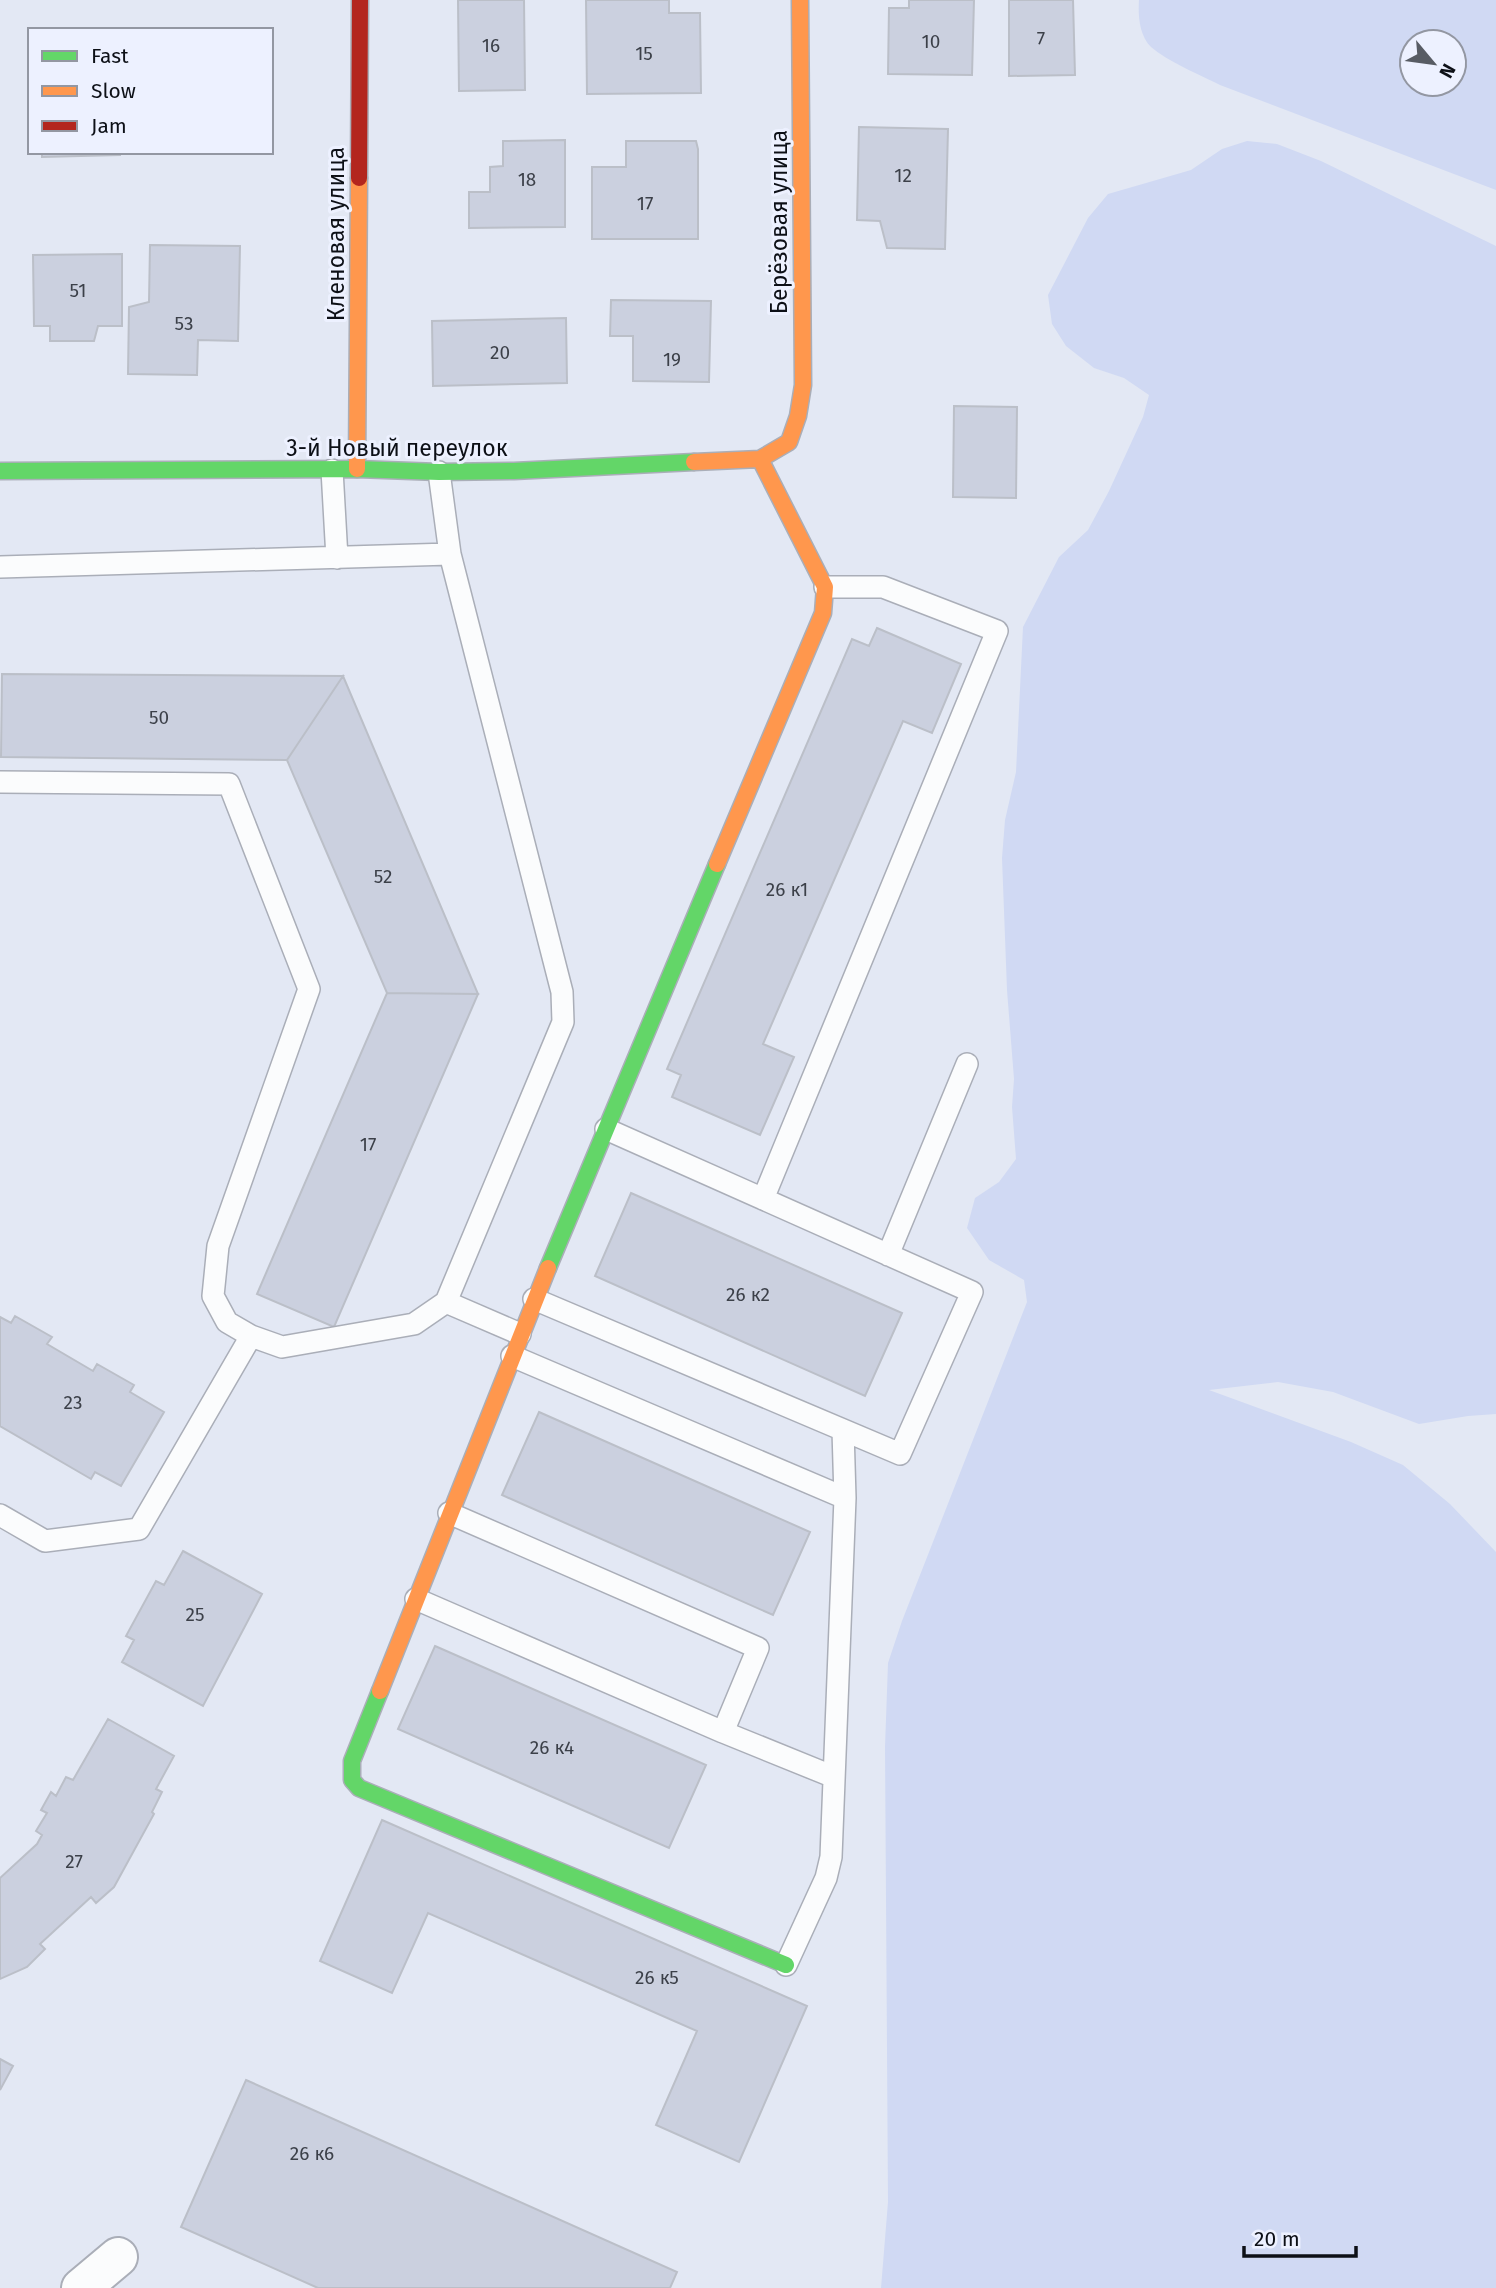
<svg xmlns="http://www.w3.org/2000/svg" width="1496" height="2288" viewBox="0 0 1496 2288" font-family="'Fira Sans',sans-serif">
  <rect width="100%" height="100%" fill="#e3e8f4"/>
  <path fill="#d0d9f3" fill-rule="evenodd" d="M1139,0H1496V190L1220,85C1200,75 1167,61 1151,47C1139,35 1138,15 1139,0ZM1412,42H1454V84H1412Z
    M1247,141L1277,144L1321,161L1496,246V1414L1468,1416L1419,1424L1333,1392L1278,1382L1209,1390L1351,1442L1403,1465L1450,1504L1496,1552V2288H881L888,2202L885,1747L888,1663L902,1621L1027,1302L1024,1280L989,1260L967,1228L975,1198L999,1182L1016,1159L1012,1107L1014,1079L1007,990L1002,858L1005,820L1016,772L1023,627L1059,557L1088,530L1109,491L1143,417L1149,395L1124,378L1094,368L1066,346L1052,324L1048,295L1088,218L1108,194L1191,170L1222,149Z"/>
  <path fill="#cbd0df" stroke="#bbbfc8" stroke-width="2" d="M458,0H524L525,90L459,91Z
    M586,0H669V13H700L701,93L587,94Z
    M909,0H974L972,75L888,74L889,8H909Z
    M1009,0H1073L1075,75L1009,76Z
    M859,127L948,129L945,249L887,248L880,221L857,220Z
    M565,140V227L469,228V192H490V167L503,166V141Z
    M626,141H696L698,149V239H592V167H626Z
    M42,152H120V155L42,157Z
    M150,245L240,246L238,341L198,340L197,375L128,374L129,307L149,302Z
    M122,254V326H98L94,341H50V326H34L33,255Z
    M611,300L711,301L709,382L633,381V336H610Z
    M566,318L567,383L433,386L432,321Z
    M954,406L1017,407L1016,498L953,497Z
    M877,628L961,664L932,733L903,721L763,1044L794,1057L760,1135L672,1097L681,1075L667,1069L852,639L869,646Z
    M2,674L343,676L287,760L1,757Z
    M343,676L478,994L387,993L287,760Z
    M387,993L478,994L334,1327L257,1294Z
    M631,1193L902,1313L865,1396L595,1276Z
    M15,1316L52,1337L47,1344L93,1371L97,1364L134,1385L130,1392L164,1412L121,1486L95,1472L91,1479L0,1426V1317L11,1323Z
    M539,1412L810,1532L773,1615L502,1495Z
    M183,1551L262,1594L203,1706L122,1662L134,1640L126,1636L156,1581L164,1585Z
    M435,1646L706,1765L669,1848L398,1729Z
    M108,1719L174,1756L156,1789L162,1792L152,1812L154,1814L114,1887L96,1903L91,1897L40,1944L45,1949L27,1967L0,1979V1878L37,1844L42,1835L36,1831L47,1813L41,1810L51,1792L56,1796L66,1777L73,1780Z
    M382,1820L807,2006L739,2162L656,2125L697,2031L428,1913L392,1993L320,1961Z
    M0,2059L13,2066L0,2090Z
    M246,2080L677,2272L670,2288H318L181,2227Z"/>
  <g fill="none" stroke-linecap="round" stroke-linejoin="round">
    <defs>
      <path id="lane" d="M332,470L337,558
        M0,567L450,554
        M0,782L229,784L309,989L218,1246L213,1296L227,1322L251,1336L282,1347L414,1324L446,1302L563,1022L562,992L450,554L439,472
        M763,1199L997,631L883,587H825
        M888,1255L967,1064
        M534,1299L900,1454L972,1292L606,1129
        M446,1302L520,1334
        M512,1356L845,1498
        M449,1513L758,1648L723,1732
        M0,1515L45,1541L139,1529L251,1336
        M416,1599L723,1732L834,1777
        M786,1965L826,1878L831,1857L845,1498L843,1430"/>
      <path id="street" d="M81,2288L118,2257"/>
      <path id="fast" d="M0,471L357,469L439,472L514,471L694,462
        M548,1268L717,864
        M380,1691L352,1761V1780L359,1788L786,1965"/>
      <path id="slow" d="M694,462L760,459L789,442L798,416L803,385L800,0
        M357,469L359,178
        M717,864L823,613L825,587L760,459
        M380,1691L548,1268"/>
      <path id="jam" d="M359,178L360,0"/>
    </defs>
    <use href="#lane" stroke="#aaaeb8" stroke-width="24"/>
    <use href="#street" stroke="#aaaeb8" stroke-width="42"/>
    <use href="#fast" stroke="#aaaeb8" stroke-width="19"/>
    <use href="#slow" stroke="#aaaeb8" stroke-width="19"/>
    <use href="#jam" stroke="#aaaeb8" stroke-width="19"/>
    <use href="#lane" stroke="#fbfcfd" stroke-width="21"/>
    <use href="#street" stroke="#fbfcfd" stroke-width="38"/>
    <use href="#fast" stroke="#63d668" stroke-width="16"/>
    <use href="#slow" stroke="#ff974d" stroke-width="16"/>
    <use href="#jam" stroke="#b3261e" stroke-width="16"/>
  </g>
  <g text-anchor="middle" stroke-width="6" stroke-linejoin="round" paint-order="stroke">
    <g font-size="19" fill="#3c4049">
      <text x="1041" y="45">7</text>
      <text x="931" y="48">10</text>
      <text x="491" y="52">16</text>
      <text x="644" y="60">15</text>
      <text x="903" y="182">12</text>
      <text x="527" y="186">18</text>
      <text x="645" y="210">17</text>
      <text x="78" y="297">51</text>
      <text x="184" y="330">53</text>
      <text x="500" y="359">20</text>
      <text x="672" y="366">19</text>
      <text x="159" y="724">50</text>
      <text x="383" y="883">52</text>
      <text x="787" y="896">26 к1</text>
      <text x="368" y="1151">17</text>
      <text x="748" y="1301">26 к2</text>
      <text x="73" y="1409">23</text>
      <text x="195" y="1621">25</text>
      <text x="552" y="1754">26 к4</text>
      <text x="74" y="1868">27</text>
      <text x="657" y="1984">26 к5</text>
      <text x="312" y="2160">26 к6</text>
    </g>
    <g font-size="23" fill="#0d1017" stroke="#edf1ff">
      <text transform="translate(779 222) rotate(-90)" y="8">Берёзовая улица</text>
      <text transform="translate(336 234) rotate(-90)" y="8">Кленовая улица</text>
      <text x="397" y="456">3-й Новый переулок</text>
    </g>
  </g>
  <rect x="28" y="28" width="245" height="126" fill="#edf1ff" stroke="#9397a2" stroke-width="2"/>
  <rect x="42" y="51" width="35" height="10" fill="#63d668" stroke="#9397a2" stroke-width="2"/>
  <text x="91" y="63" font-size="21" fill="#0d1017">Fast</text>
  <rect x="42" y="86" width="35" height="10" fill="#ff974d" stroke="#9397a2" stroke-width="2"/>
  <text x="91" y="98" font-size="21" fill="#0d1017">Slow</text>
  <rect x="42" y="121" width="35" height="10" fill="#b3261e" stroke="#9397a2" stroke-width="2"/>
  <text x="91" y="133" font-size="21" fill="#0d1017">Jam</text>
  <g transform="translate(1433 63) rotate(119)"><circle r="33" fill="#edf1ff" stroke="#9397a2" stroke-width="2"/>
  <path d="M0-5L12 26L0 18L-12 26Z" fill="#585c64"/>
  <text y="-10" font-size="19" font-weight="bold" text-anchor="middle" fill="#0d1017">N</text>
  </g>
  <path d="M1244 2246v10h112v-10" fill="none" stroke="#0d1017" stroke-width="3.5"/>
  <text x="1254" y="2246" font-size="21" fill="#0d1017" stroke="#edf1ff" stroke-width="5" paint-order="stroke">20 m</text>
</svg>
